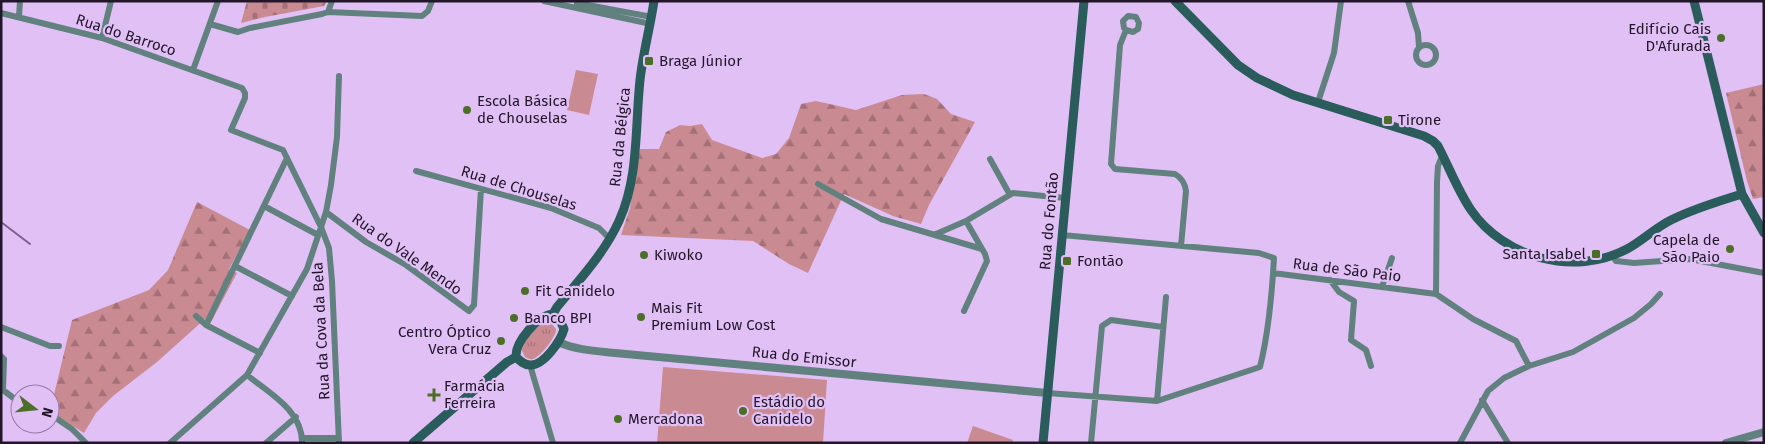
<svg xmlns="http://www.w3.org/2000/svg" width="1765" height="444" viewBox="0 0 1765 444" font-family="'Fira Sans',sans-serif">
  <defs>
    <pattern id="grass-tufts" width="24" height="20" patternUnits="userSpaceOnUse" patternTransform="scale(1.25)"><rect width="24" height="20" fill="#ca8a92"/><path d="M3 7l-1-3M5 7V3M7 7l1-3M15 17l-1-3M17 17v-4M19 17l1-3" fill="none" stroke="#a47077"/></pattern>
    <pattern id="forest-firs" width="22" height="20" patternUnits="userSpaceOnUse" patternTransform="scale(1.25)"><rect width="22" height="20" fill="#ca8a92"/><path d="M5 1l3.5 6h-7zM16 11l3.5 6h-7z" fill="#a47077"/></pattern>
    <pattern id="cemetery-stones" width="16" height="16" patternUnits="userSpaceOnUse" patternTransform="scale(1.25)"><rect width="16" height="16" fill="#ca8a92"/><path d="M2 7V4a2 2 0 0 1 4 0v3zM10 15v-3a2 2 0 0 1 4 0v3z" fill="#a47077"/></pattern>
  </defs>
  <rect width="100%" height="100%" fill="#e1c0f6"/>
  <path fill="url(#grass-tufts)" d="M548,322L551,323L556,329C557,336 540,357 533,359C529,360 528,358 525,357L522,351C522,341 539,323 548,322Z"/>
  <path fill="url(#forest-firs)" d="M1764,84V197L1753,199L1747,181L1726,93Z
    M924,94L937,99L951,114L975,122L929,205L921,224L893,216L844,194L808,273L789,264L753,241L621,235L630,208L640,149H659L666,132L680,125L690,126L702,124L712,140L762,158L776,154L789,138L801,104L816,101L856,110L902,95Z
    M197,202L250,230L229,269L237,273L210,324L205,319L157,362L113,396L96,413L84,433L50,411L72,320L149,290L168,270Z"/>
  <path fill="url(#cemetery-stones)" d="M247,1H327L324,6L265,17L241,23Z"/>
  <path fill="#ca8a92" d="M576,70L598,74L589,115L567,110Z
    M663,367L827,380L823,443H657Z
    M973,426L1013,440L1012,443H967Z"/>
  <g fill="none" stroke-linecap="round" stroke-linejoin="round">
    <path stroke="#7c608e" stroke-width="2" d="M1,222L30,244"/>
    <path stroke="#61817f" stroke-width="6" d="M544,1L651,24
      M577,1V3L652,17
      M1408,1L1418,33L1419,47
      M328,12L332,1
      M1,13L102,38L242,88L245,93V98L231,130L283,150L321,227L329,248L332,281L339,443
      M19,17L20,1
      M210,24L238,32L250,28L322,14L328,12L422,16L428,11L432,1
      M1126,30L1133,32L1138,29L1139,23L1136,17L1128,16L1123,21L1124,28L1126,30L1120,45L1111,164L1115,169L1175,174C1182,178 1185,183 1186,191L1181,246
      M102,38L111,1
      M1416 55a10 10 0 1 1 20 0a10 10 0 1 1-20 0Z
      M193,70L218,1
      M1318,102L1334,53L1341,1
      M990,159L1010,195
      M416,171L551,208L599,228L610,239
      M818,184L881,219L982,249
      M264,206L318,235
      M326,212L366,242L406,265L469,311L474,305L481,189
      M936,234L966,221L1013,193L1065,198
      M1612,255L1616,261L1634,263L1690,259L1764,273
      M235,266L292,296
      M1273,273L1436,294L1473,319L1516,341L1529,366
      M1330,280L1339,292L1354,301L1351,340L1366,350L1371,366
      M1382,287L1392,258
      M1436,294L1437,182L1438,166L1442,156
      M964,311L987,261L985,254L966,221
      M196,316L206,325L260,353
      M206,325L287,158
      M1,327L50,346H59
      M1,356L4,359L3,390L20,403
      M530,365L553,443
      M247,375C269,393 303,411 302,443
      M1047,393L1157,401L1260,367C1269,331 1272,294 1274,258L1259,253L1062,235
      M1482,400L1508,443
      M1157,401L1166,297
      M50,414L72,429L86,443
      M302,438H339
      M170,443L247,375L307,269L326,212L331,185L337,137L339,76
      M266,443L296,417
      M1091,443L1102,326L1111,320L1163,327
      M1460,443L1488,391L1504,378L1529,366L1573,352L1634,318L1651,304L1660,294"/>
    <path stroke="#61817f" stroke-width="8" d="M558,342C576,350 596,351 615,353L1047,393
      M1726,443L1764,432"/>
    <path stroke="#295c5a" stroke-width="9" d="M1175,1L1238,65L1257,78L1293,95L1424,136L1433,141L1438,146C1449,167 1458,191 1471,210C1504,258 1574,277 1627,249C1642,241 1655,228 1671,220C1693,209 1719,201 1742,194
      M1694,1L1742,194L1764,233
      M553,314L557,307C579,280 604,254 619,221C639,177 635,127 640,80C643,53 650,28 654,1
      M553,314L560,320L564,329C561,340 544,366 530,365C524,365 520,361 516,357C515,342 538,315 553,314Z
      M413,443L507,362L516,357
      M1043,443L1084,1"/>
  </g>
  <g fill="#4b6f27" stroke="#e1c0f6" stroke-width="2">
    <circle cx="1721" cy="38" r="5"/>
    <rect x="644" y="56" width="10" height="10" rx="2.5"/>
    <circle cx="467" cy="110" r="5"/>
    <rect x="1383" y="115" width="10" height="10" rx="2.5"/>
    <circle cx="1730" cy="249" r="5"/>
    <rect x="1591" y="249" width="10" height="10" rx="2.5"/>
    <circle cx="644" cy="255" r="5"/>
    <rect x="1062" y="256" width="10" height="10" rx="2.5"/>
    <circle cx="525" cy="291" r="5"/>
    <circle cx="641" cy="317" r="5"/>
    <circle cx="514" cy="318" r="5"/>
    <circle cx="501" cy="341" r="5"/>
    <path d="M431.5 387.5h5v5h5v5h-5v5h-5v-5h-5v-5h5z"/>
    <circle cx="743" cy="411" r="5"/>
    <circle cx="618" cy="419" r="5"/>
  </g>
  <g text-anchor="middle" stroke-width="4.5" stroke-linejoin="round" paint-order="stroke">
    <g font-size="15" fill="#221629" stroke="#e1c0f6" text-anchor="start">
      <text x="1711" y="34" text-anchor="end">Edifício Cais<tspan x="1711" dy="17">D'Afurada</tspan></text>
      <text x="659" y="66">Braga Júnior</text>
      <text x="477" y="106">Escola Básica<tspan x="477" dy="17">de Chouselas</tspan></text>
      <text x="1398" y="125">Tirone</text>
      <text x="1720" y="245" text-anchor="end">Capela de<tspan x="1720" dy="17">São Paio</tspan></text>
      <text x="1586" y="259" text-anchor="end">Santa Isabel</text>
      <text x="654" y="260">Kiwoko</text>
      <text x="1077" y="266">Fontão</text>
      <text x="535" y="296">Fit Canidelo</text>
      <text x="651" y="313">Mais Fit<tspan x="651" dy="17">Premium Low Cost</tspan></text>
      <text x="524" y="323">Banco BPI</text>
      <text x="491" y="337" text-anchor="end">Centro Óptico<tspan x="491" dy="17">Vera Cruz</tspan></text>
      <text x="444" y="391">Farmácia<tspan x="444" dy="17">Ferreira</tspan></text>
      <text x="753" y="407">Estádio do<tspan x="753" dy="17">Canidelo</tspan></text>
      <text x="628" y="424">Mercadona</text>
    </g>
    <g font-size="15" fill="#221629" stroke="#e1c0f6">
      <text transform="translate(126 35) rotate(18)" y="5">Rua do Barroco</text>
      <text transform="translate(620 137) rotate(-84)" y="5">Rua da Bélgica</text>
      <text transform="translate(519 188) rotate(17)" y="5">Rua de Chouselas</text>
      <text transform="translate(1049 221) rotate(-85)" y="5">Rua do Fontão</text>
      <text transform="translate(407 254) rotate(35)" y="5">Rua do Vale Mendo</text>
      <text transform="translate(1347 270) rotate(7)" y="5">Rua de São Paio</text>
      <text transform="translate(321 331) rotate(-93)" y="5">Rua da Cova da Bela</text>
      <text transform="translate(804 357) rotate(6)" y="5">Rua do Emissor</text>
    </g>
  </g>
  <rect width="1765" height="444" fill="none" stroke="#221629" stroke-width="5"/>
  <g transform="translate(35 409) rotate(106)"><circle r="24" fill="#e1c0f6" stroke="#957ca4"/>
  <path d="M0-4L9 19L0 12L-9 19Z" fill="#4b6f27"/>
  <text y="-8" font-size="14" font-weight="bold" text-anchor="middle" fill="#221629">N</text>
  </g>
</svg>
